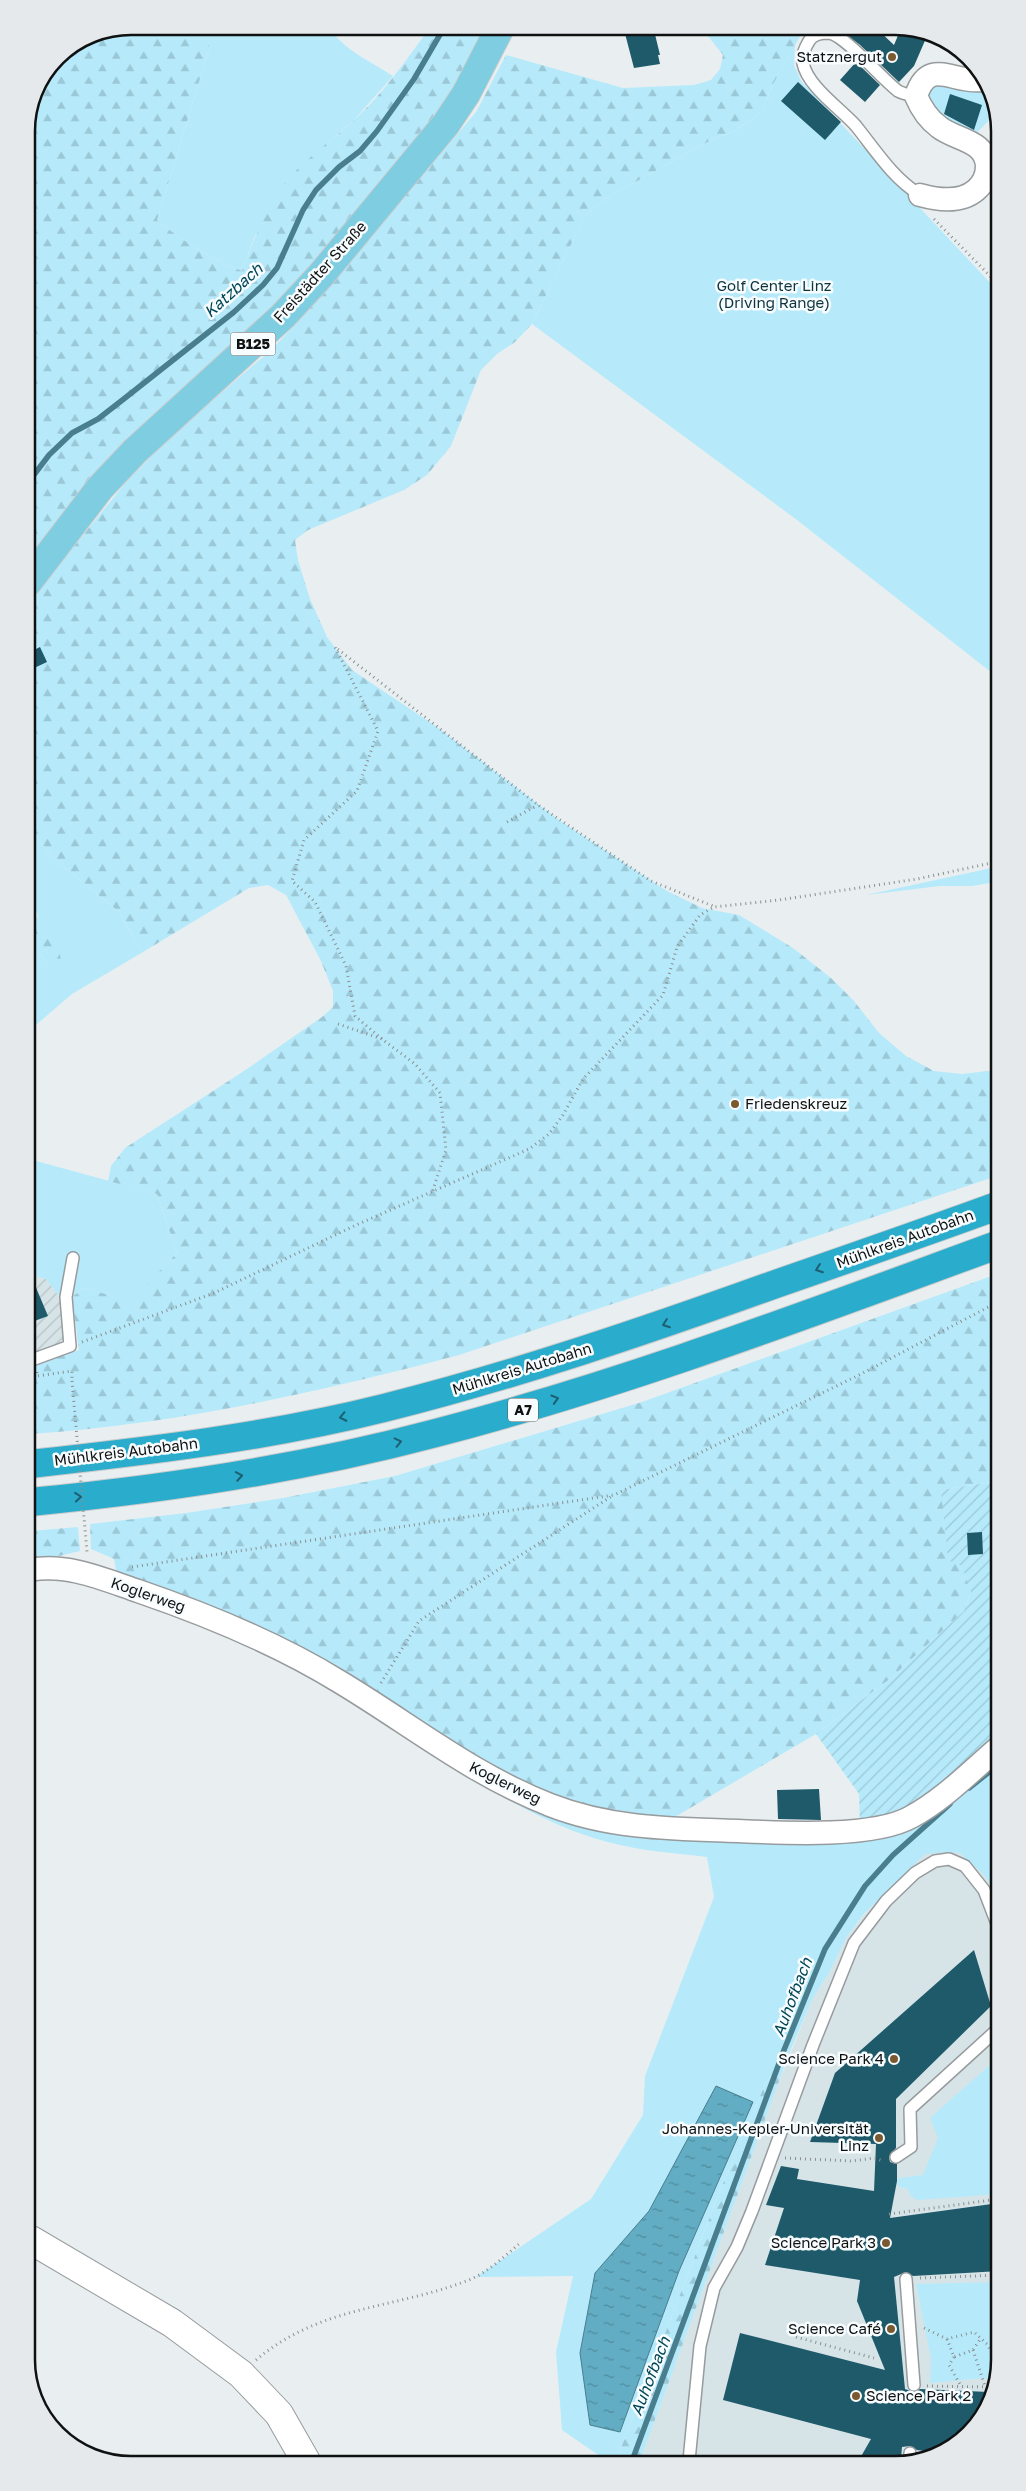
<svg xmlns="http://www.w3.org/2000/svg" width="1026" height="2491" viewBox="0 0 1026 2491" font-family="'Golos Text',sans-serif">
  <defs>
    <pattern id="industrial-furrows" width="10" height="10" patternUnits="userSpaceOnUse" patternTransform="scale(1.25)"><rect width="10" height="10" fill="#d6e4e8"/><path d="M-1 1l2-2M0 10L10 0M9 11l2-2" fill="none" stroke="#b7c3c6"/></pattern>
    <pattern id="forest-firs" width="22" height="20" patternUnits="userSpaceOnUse" patternTransform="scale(1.25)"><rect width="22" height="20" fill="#b6eafb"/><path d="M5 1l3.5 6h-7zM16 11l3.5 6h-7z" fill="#9bc8d6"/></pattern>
    <pattern id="garden-furrows" width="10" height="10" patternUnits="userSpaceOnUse" patternTransform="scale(1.25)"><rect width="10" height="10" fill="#b6eafb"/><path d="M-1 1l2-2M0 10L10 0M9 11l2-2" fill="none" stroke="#9bc8d6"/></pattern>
    <pattern id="water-ripples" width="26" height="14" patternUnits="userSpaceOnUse" patternTransform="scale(1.25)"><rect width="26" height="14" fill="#62adc3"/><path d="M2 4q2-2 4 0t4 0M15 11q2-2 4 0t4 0" fill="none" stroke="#4f8b9d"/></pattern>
  </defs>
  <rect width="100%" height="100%" fill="#e9eff0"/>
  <path fill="#d6e4e8" d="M998,1800L1000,2361L978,2424L929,2459L640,2461L774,2094L812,2000L830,1971L846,1938L863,1916L925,1853Z"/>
  <path fill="url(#industrial-furrows)" d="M29,1275L46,1279L60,1297L65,1343L29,1355Z"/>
  <path fill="#b6eafb" d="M209,26H329C341,49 372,62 393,76L355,119L316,153L281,188L254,238L242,271C209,257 185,243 157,220L209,49Z
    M795,45L794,65L801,81L995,288L996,676L797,520L532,324L585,216L605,199L713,139L734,132L762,111L772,86Z
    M929,85H985L994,97V115L973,137L962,135L925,102Z
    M28,826L53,858L118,911L143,952L72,994L29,1031L28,938L52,970L37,913L28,903Z
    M996,867V882L972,886H940L866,895Z
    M29,1159L157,1194L177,1253L130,1302L84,1288L72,1297H60L46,1279L29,1275Z
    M998,1754L999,1898L985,1876L960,1853L946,1852L925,1854L863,1915L846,1938L830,1971L812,2000L789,2054L766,2082L721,2188L616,2461H607L562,2430L556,2352L573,2276L476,2277L591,2199L643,2115L645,2076L714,1897L707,1857C674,1853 640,1851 608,1842C557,1829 509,1801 463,1773L563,1815L854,1837Z
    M999,2057V2194L917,2200L910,2195L908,2189L899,2187L897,2183L899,2178L923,2175L938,2138L930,2118Z
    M1000,2282V2361L993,2380L983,2378L930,2383L931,2358L916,2284Z"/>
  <path fill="url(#forest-firs)" d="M131,26H209V49L157,220C185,243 209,257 242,271C252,243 264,213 281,188C300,162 330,142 353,121C383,94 407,59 431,26H487L464,74L424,134L327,256L27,567L26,124L34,90L57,57L91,34Z
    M700,26H806L772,86L762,111L734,132L713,139L605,199L585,216L532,324L515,342L497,354L481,370L451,446L427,475L404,490L308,530L295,540L298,560L310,599L327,637L352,670L437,727L559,820L667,891L702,908L739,915L793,948L831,978L854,1001L879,1033L906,1056L934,1071L962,1074L997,1070V1176L459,1355C319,1392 174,1425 29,1434V1366L79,1350L72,1297L84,1288L130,1301L177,1253L157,1194L108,1181L111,1166L125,1148L244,1071L322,1017L333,1007V991L321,961L286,895L268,885L249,888L143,952L118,911L53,858L28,826V603L126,482L169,438L272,349L306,313L476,112L506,55L623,88L694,85L711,80L720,69L723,55Z
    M28,903L59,950L62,966L52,970L28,938Z
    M997,1274L998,1481L941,1490L971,1592L964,1611L890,1679L816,1734L663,1824L569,1806L410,1723L117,1577L114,1559L91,1549L90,1524L186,1513L283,1498L395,1476L642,1402Z
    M78,1527L80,1551L30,1563V1531Z
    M789,2054L640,2461H616L721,2188L766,2082Z"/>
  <path fill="url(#garden-furrows)" d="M998,1481V1741L923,1804L860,1826L859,1794L816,1734L890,1679L964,1611L971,1592L962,1566L948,1560L941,1490Z"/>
  <path fill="url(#water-ripples)" stroke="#497e8e" d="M716,2086L753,2102L679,2271L620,2432L590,2425L580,2353L595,2273L649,2211Z"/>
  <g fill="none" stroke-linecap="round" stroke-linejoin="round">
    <path stroke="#497e8e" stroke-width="5.5" d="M27,484L49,455L72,433L98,419L125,398L234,312L263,285L277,268L303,210L316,190L339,167L360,151L377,131L414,79L445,26
      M969,1788L998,1765
      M632,2461L784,2050L825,1949L865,1886L893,1855L950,1804"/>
  </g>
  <path fill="#1f5a6a" d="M623,26H653L660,55H658L660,64L634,68Z
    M833,26H874L894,45L902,26L927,36L914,66L899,82L859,44Z
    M856,62L880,85L865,102L840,80Z
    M798,82L841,122L825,140L781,101Z
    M950,94L982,105L974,130L944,114Z
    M40,647L47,662L32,669L28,661V653Z
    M29,1271L48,1316L29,1323Z
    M982,1532L983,1554L968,1555L967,1533Z
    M819,1789L821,1820L778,1819L777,1790Z
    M974,1950L991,2006L896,2099V2148L889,2157L890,2162L897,2164V2181L890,2218L999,2203L1000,2271L913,2276L906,2272L894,2277L905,2389L914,2392L920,2389L989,2392L978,2424L938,2453L917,2450L910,2446L902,2447L901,2459L859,2460L871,2439L723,2400L740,2333L885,2370L857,2301L860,2280L765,2265L784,2208L766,2205L781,2166L799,2169L797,2179L874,2191L876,2144L810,2142L835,2073Z"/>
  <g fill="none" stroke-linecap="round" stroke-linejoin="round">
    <defs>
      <path id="service" d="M916,96C910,95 903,94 898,91C883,80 845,35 829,33C821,33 813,34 809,41C806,46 801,56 803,63C807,86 841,109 856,126C876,151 892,177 920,195
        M29,1361L70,1346L66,1297L73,1258
        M896,2157L911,2147L910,2109L999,2028
        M906,2279L914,2385
        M910,2459V2453
        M689,2461L700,2346L714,2288L737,2247L752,2211L813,2045L854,1943L886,1901L915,1873L935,1861L949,1859L965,1866L984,1890L999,1929"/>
      <path id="minor" d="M920,195C938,200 961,203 976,190C983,184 987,176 987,166C986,140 955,140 939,127C928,119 921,108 916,96C929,56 953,84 982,80
        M30,1570C67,1563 103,1579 138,1591C208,1615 277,1643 340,1682C410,1724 473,1775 550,1805C611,1829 675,1829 738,1831C782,1833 874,1838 911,1817C943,1800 971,1771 998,1748"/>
      <path id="tertiary" d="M31,2240L172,2323L241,2374L279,2414L307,2463"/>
      <path id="primary" d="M28,582L100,488L135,451L283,316L321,275L446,124L466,94L501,26"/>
      <path id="motorway" d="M30,1464C148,1451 268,1437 384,1408C516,1375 645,1331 773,1285C848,1259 923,1233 997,1206
        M30,1502C166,1489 300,1469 432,1434C625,1384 811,1313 997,1245"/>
    </defs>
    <use href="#service" stroke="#979b9d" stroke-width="14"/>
    <use href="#minor" stroke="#979b9d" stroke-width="25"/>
    <use href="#tertiary" stroke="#979b9d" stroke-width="30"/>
    <use href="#primary" stroke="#cacbcb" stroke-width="30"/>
    <use href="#motorway" stroke="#cacbcb" stroke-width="30"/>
    <path stroke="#8b8f90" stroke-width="3" stroke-dasharray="1 4" stroke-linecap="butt" d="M934,219L995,281
      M507,822L538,805
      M338,1024L382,1039L415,1064L440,1093L446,1150L432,1193
      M382,1039L355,1016L346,966L315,902L292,881L304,840L357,791L378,731L335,647L538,805L651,881L713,906
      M82,1342L214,1293L354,1226L529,1149L549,1134L563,1115L583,1079L663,995L677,947L700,915L714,907L779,900L917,879L996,862
      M37,1372V1376L72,1371V1381
      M132,1567L614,1495L861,1374L996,1303
      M381,1683L419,1621L612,1496
      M785,2158L851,2161L875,2158L883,2161
      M889,2214L999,2199
      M920,2278L1000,2275
      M924,2328L947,2339L974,2332L987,2344L998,2365
      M796,2337L874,2358
      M947,2339L954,2357L973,2350L981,2338
      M973,2350L985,2386
      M954,2357L949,2365L961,2386
      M256,2360C321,2305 395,2309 469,2280C488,2272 504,2257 519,2244
      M927,2386L991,2387
      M923,2455L933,2456"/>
    <use href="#service" stroke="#fff" stroke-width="11"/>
    <use href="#minor" stroke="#fff" stroke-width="22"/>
    <use href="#tertiary" stroke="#fff" stroke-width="28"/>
    <use href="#primary" stroke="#7fcde1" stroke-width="28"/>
    <use href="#motorway" stroke="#2aaccd" stroke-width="28"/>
    <path stroke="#8b8f90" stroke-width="3" stroke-dasharray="1 4" stroke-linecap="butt" d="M72,1381L87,1552"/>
  </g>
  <defs><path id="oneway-chevron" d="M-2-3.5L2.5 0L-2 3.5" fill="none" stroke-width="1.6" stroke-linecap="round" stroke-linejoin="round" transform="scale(1.25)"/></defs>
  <g stroke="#1d5f70">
    <use href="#oneway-chevron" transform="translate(819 1269) rotate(160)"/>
    <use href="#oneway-chevron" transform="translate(666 1324) rotate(160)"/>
    <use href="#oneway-chevron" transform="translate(555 1399) rotate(-17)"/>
    <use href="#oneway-chevron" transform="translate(343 1417) rotate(168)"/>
    <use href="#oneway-chevron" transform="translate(398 1442) rotate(-13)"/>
    <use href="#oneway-chevron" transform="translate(239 1476) rotate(-10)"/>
    <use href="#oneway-chevron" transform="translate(78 1497) rotate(-5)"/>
  </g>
  <g fill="#7a5830" stroke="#f7fcfe" stroke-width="2">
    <circle cx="892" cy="57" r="5"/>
    <circle cx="735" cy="1104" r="5"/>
    <circle cx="894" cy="2059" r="5"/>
    <circle cx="879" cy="2138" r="5"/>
    <circle cx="886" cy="2243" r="5"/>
    <circle cx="891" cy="2329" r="5"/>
    <circle cx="856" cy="2396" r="5"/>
  </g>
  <g text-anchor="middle" stroke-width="5" stroke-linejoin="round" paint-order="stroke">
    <g fill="#f7fcfe" stroke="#555859" stroke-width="1">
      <rect x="230.5" y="332.5" width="45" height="23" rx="4"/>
      <rect x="508" y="1398.5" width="30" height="23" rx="4"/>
    </g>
    <g font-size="14" font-weight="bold" fill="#101212">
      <text x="253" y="349">B125</text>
      <text x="523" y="1415">A7</text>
    </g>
    <g font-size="15" fill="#101212" stroke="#f7fcfe" text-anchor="end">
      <text x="882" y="62">Statznergut</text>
      <text x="745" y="1109" text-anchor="start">Friedenskreuz</text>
      <text x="884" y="2064">Science Park 4</text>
      <text x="869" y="2134">Johannes-Kepler-Universität<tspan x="869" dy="17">Linz</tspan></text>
      <text x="876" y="2248">Science Park 3</text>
      <text x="881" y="2334">Science Café</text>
      <text x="866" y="2401" text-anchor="start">Science Park 2</text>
    </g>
    <g font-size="15" fill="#101212" stroke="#f7fcfe">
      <text transform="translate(320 272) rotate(-48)" y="5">Freistädter Straße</text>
      <text transform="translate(905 1239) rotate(-20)" y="5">Mühlkreis Autobahn</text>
      <text transform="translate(522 1369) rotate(-17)" y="5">Mühlkreis Autobahn</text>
      <text transform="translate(126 1452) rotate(-7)" y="5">Mühlkreis Autobahn</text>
      <text transform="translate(148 1595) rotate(19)" y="5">Koglerweg</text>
      <text transform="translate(505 1783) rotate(26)" y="5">Koglerweg</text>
    </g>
    <g font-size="15" fill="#0f333d" stroke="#f7fcfe">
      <text x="774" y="291">Golf Center Linz<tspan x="774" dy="17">(Driving Range)</tspan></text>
    </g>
    <g font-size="16" font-style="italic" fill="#004656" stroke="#f7fcfe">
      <text transform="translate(233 290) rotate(-42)" y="6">Katzbach</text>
      <text transform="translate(792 1997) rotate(-69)" y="6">Auhofbach</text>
      <text transform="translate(650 2376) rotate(-69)" y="6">Auhofbach</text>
    </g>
  </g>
  <path d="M0 0H1026V2491H0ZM131 35H895A96 96 0 0 1 991 131V2360A96 96 0 0 1 895 2456H131A96 96 0 0 1 35 2360V131A96 96 0 0 1 131 35Z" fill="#e5e9eb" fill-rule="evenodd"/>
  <path fill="none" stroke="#101212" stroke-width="2.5" d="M131 35H895A96 96 0 0 1 991 131V2360A96 96 0 0 1 895 2456H131A96 96 0 0 1 35 2360V131A96 96 0 0 1 131 35Z"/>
</svg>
